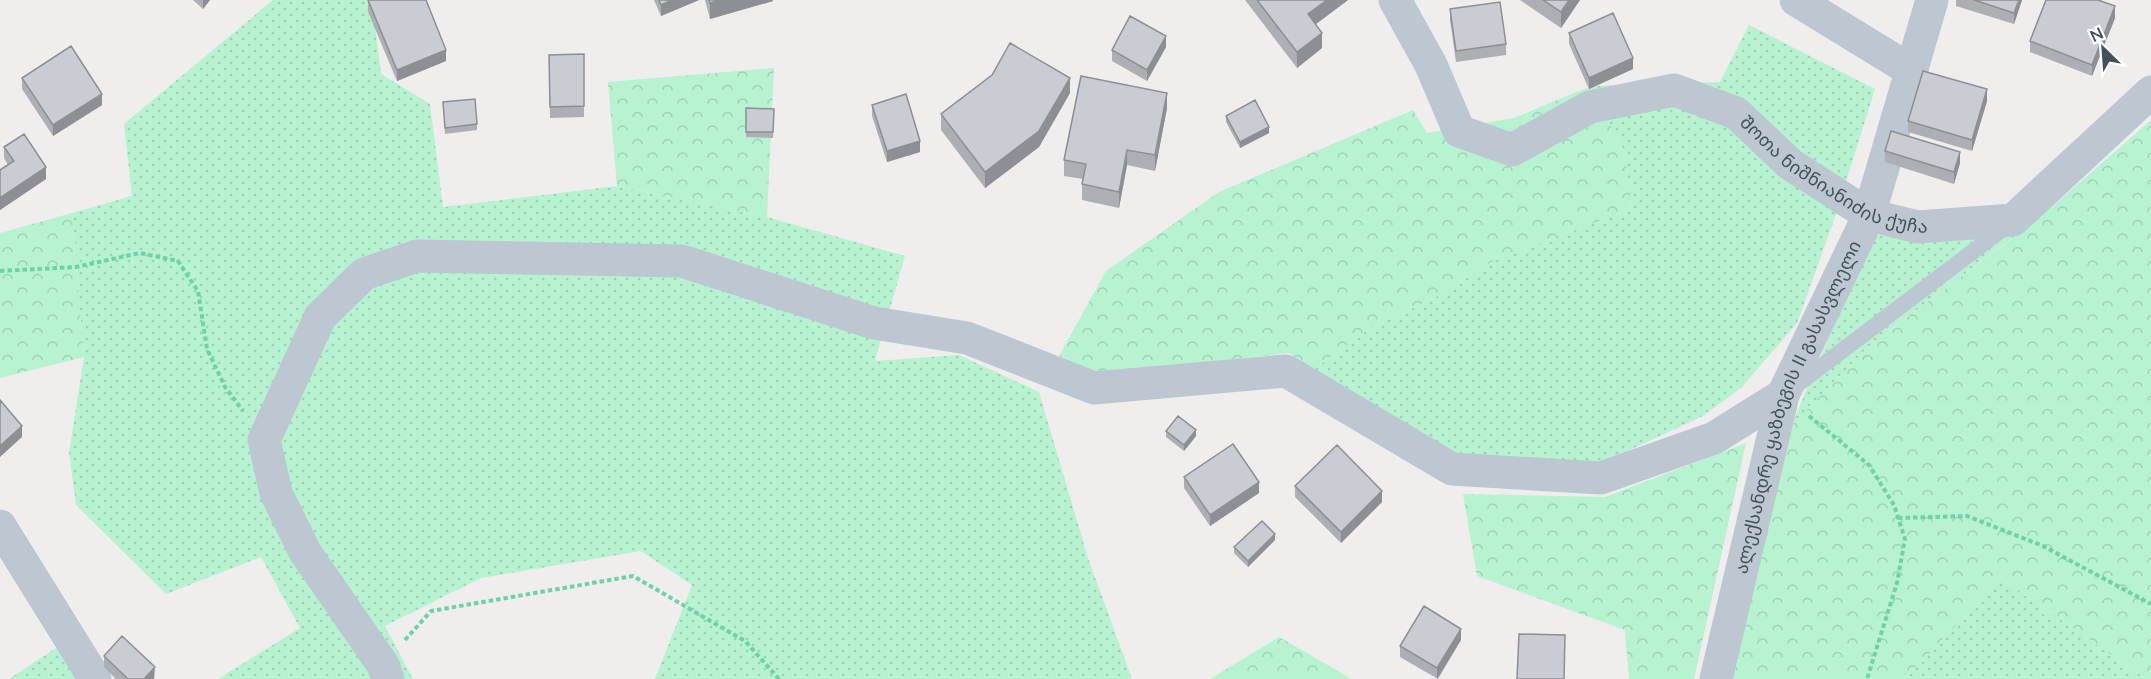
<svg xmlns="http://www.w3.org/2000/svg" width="2151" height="679" viewBox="0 0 2151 679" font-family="Lato,'Noto Sans Georgian',sans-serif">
  <defs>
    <pattern id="grass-dots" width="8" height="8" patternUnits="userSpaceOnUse" patternTransform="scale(1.5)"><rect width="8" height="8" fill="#b7f2d1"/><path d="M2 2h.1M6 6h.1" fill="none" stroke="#9fd1b6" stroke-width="1.8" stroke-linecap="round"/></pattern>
    <pattern id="forest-crowns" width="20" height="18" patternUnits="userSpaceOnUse" patternTransform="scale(1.5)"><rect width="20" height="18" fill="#b7f2d1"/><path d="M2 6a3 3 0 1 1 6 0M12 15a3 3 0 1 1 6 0" fill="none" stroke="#9fd1b6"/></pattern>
  </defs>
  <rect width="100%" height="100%" fill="#f0eded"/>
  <path fill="url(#grass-dots)" d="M273,0H370L373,9L381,74L430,104L443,207L617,186L767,217L905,256L875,361L959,355L1039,392L1088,558L1132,679H655L692,585L641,551L481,578L385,626L413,679H218L300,628L261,557L166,594L76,505L69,453L84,357L72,213L132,196L124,124Z
    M1749,25L1875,89L1833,223L1797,323L1741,388L1703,416L1593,467L1457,453L1313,370L1370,328L1440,295L1496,259L1632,209L1625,153L1591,86L1720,82Z
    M2024,229L1868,347L1791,426L1873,235L1939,239Z
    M2001,578L2146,679H1905Z
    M65,642L88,679H9Z"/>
  <path fill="url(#forest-crowns)" d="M774,68L767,217L617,186L608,82Z
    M1591,86L1625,153L1632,209L1496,259L1440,295L1370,328L1313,370L1289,353L1095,375L1059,356L1106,271L1219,192L1413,110L1427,133L1514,118Z
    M2151,120V679H2146L2001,578L1905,679H1729L1791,426L1868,347L2038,219Z
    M72,213L84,357L0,378V233Z
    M1746,443L1694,679H1629L1625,630L1477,576L1463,494L1605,497Z
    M1279,637L1352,679H1210Z"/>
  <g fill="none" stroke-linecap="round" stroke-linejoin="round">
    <path stroke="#6dd3a6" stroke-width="4" stroke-dasharray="4.5 3" stroke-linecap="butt" d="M0,271L76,267L140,253L178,261L198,291L207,349L225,387L243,411
      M1809,416L1869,465L1894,505L1905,539L1897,583L1867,679
      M1898,518L1967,516L2043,546L2151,604
      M405,640L431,611L633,576L745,641L779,679"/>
    <path stroke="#bcc7d1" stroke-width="16" d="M1794,387L2008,225"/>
    <g stroke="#bcc7d1" stroke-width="33">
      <path id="s1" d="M1395,0L1431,65L1459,131L1512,150L1590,107L1674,90L1736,113L1790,164L1869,215L1918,227L2013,220L2151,92"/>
      <path d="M1796,0L1912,71"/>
      <path d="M0,526L95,679"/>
      <path d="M388,679L383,665L305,552L276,493L264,440L320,317L364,274L417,256L682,261L874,323L967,338L1094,388L1286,371L1452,469L1601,478L1714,438L1783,395"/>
      <path id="s2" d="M1716,679L1783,395L1869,215L1932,0"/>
    </g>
  </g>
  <path fill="#adafb5" d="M193,0H210L203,9Z
    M368,0L446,61L397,81L368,12Z
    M654,0H699L661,16Z
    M705,0H773V1L710,19Z
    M1245,0H1348L1316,24L1322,48L1297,68Z
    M1520,0H1580L1561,28Z
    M1956,0H2022L2014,24L1956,6Z
    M1450,9L1506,44V55L1456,62L1450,20Z
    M2115,18L2092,76L2030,52V41Z
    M1569,33L1633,69L1589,89L1569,44Z
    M1166,47L1147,81L1112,61V50Z
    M584,54V117L550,118L549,55Z
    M22,78L102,105L53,136L22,89Z
    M1070,93L1039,147L985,188L941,130V114Z
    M1987,101L1972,151L1908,132V121Z
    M443,102L477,124V130L445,134Z
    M872,105L920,152L887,162L872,116Z
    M746,108L774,109L773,138L746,137Z
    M1167,108L1155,171L1127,165L1119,208L1082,200V184L1083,179L1064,176V160Z
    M1226,116L1269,133L1240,148L1226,122Z
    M4,147L46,179L0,210V170L8,165L4,158Z
    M1885,151L1960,163L1954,184L1885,162Z
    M1166,431L1196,436L1184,451L1166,437Z
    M1184,477L1259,493L1210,526L1184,488Z
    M1295,486L1382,502L1341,543L1295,497Z
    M1275,540L1248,567L1234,553V547Z
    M1461,640L1438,679L1400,657V646Z
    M104,656L155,679H116L104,667Z"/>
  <path fill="#8d8f94" d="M203,0H210L203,9Z
    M672,0H699L661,16V5Z
    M720,0H773V1L710,19V3Z
    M1327,0H1348L1308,30V14Z
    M1569,0H1580L1561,28V12Z
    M2019,0H2022L2014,24V13Z
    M2115,6V18L2092,76V65Z
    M1322,33V48L1297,68V52Z
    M1166,36V47L1147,81V70Z
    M446,50V61L397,81V70Z
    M1633,58V69L1589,89V78Z
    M1070,78V93L1039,147L985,188V172Z
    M1987,89V101L1972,151V140Z
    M1167,93V108L1155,171V155Z
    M102,94V105L53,136V125Z
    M1269,127V133L1240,148V142Z
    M920,141V152L887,162V151Z
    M1127,150V165L1119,208V192Z
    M1960,152V163L1954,184V172Z
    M46,167V179L0,210V198Z
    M22,426V437L0,457V446Z
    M1196,430V436L1184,451V445Z
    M1259,482V493L1210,526V515Z
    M1382,491V502L1341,543V532Z
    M1275,534V540L1248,567V561Z
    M1461,629V640L1437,679V668Z
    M155,667L154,679H144Z"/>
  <path fill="#c9ccd3" stroke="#8d8f94" stroke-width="1.5" d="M368,0H426L446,50L397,70Z
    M659,0H672L661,5Z
    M709,0H720L710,3Z
    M1257,0H1327L1308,14L1322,33L1297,52Z
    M1543,0H1569L1561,12Z
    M1974,0H2019L2014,13Z
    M2046,0H2098L2115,6L2092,65L2030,41Z
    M1500,2L1506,44L1456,51L1450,9Z
    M1613,13L1633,58L1589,78L1569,33Z
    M1130,16L1166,36L1147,70L1112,50Z
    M1010,43L1070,78L1039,131L985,172L941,114L992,75Z
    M71,46L102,94L53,125L22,78Z
    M584,54V106L550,107L549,55Z
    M1923,71L1987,89L1972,140L1908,121Z
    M1081,76L1167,93L1155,155L1127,150L1119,192L1082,184L1086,164L1064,160Z
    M906,94L920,141L887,151L872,105Z
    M475,99L477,124L445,128L443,102Z
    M1255,100L1269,127L1240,142L1226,116Z
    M746,108L774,109L773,132H746Z
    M1891,131L1960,152L1954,172L1885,151Z
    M24,134L46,167L0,198V170L14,161L4,147Z
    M0,400L22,426L0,446Z
    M1178,416L1196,430L1184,445L1166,431Z
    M1233,444L1259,482L1210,515L1184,477Z
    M1337,445L1382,491L1341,532L1295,486Z
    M1262,521L1275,534L1248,561L1234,547Z
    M1424,606L1461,629L1437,668L1400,646Z
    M1519,634L1565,635L1564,679H1517Z
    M122,636L155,667L144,679H128L104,656Z"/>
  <g text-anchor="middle" stroke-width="5" stroke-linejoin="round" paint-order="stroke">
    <g font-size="18" fill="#44505c" stroke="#fff">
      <text dy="6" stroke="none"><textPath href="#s1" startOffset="562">შოთა ნიშნიანიძის ქუჩა</textPath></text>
      <text dy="6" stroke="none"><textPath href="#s2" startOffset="285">ალექსანდრე ყაზბეგის II გასასვლელი</textPath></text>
    </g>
  </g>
  <g transform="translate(2103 48) rotate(335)" stroke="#ffffff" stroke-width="4.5" paint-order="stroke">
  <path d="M0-4.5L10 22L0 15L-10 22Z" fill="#44505c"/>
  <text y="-9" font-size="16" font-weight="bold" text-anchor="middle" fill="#44505c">N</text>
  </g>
</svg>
